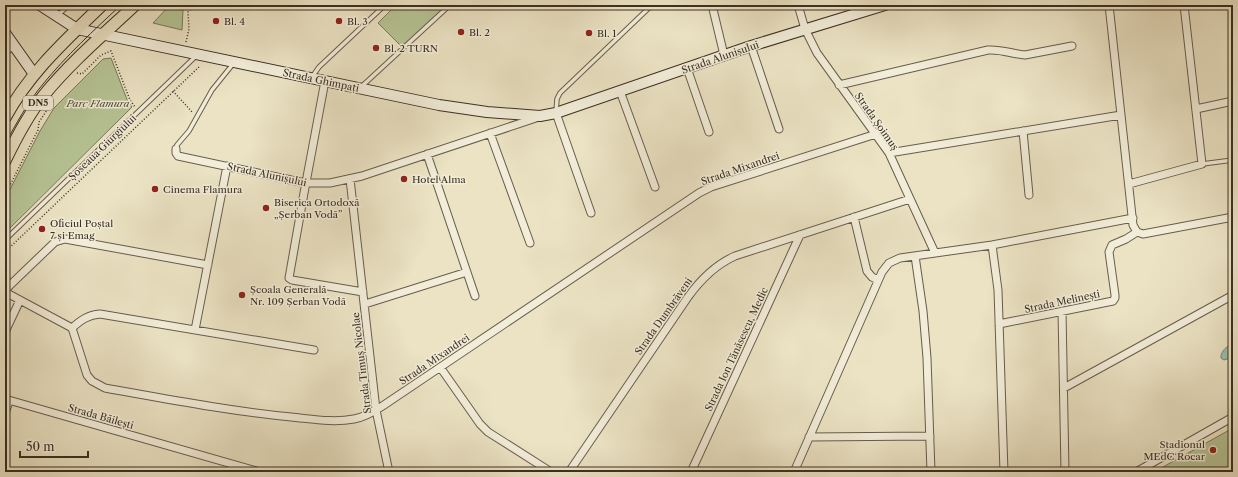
<svg xmlns="http://www.w3.org/2000/svg" width="1238" height="477" viewBox="0 0 1238 477" font-family="'Libre Caslon Text',serif">
  <rect width="100%" height="100%" fill="#ebe3c4"/>
  <filter id="stains"><feTurbulence type="fractalNoise" baseFrequency=".005" numOctaves="4"/><feColorMatrix values="0 0 0 0 .2 0 0 0 0 .09 0 0 0 0 .02 0 0 0 .5 -.17"/></filter>
  <radialGradient id="worn" r=".72"><stop offset=".6" stop-color="#630" stop-opacity="0"/><stop offset="1" stop-color="#630" stop-opacity=".3"/></radialGradient>
  <path fill="#b6c495" stroke="#797a5c" d="M170,5H189L183,10L182,30L153,23Z
    M396,5H446L403,48L378,23Z
    M111,58L128,102L132,107L5,233V199L40,131L54,108L103,59Z
    M1233,428V472H1154Z"/>
  <path fill="#99bfae" stroke="#748676" d="M1229,346L1232,351L1230,358L1224,360L1221,358C1220,354 1225,347 1229,346Z"/>
  <g fill="none" stroke-linecap="round" stroke-linejoin="round">
    <defs>
      <path id="lane" d="M58,15L69,5
        M312,77L319,67L385,5
        M361,87L450,5
        M556,112L557,99L560,93L652,5
        M176,149L177,145L189,131L212,90L233,64
        M1202,164L1233,160
        M5,240L196,56
        M5,419L11,401"/>
      <path id="street" d="M712,5L724,55
        M798,5L805,29L817,53L889,153L935,253
        M1109,5L1133,225L1137,232
        M751,46L779,129
        M5,52L13,45
        M687,68L709,132
        M325,81L304,193L289,278L292,280L363,292
        M839,85L988,50C1002,49 1012,54 1025,55L1072,46
        M620,91L655,187
        M1196,109L1233,101
        M556,113L591,213
        M1023,131L1029,195
        M490,133L530,243
        M176,149V153L178,156L305,183H330L362,176L536,118
        M889,153L1121,115
        M427,154L475,296
        M350,179L376,410L389,472
        M1129,184L1202,164L1184,5
        M854,217L867,271L872,277L878,280
        M1137,232L1143,234L1233,217
        M992,245L998,290L1004,472
        M915,256L923,311L927,358L931,472
        M5,290L55,242L65,239L208,265
        M5,292L72,328L87,375L92,381L105,388C167,399 229,411 291,417C312,419 333,423 354,419C365,417 375,411 384,405L699,193L711,187L876,134
        M365,304L467,272
        M1062,311L1065,472
        M999,324L1113,301L1115,298V295L1109,252L1112,245L1126,239L1137,232
        M72,328C81,320 88,315 100,314L314,350
        M195,330L227,166
        M5,332L20,300
        M440,367L480,424L488,432L551,472
        M1064,388L1233,295
        M5,399L260,472
        M809,437L930,436
        M569,472L688,297C701,279 715,265 735,256L910,199
        M691,472L800,235
        M794,472L882,272L889,263L900,258L992,245L1133,218
        M1136,472L1233,417"/>
      <path id="secondary" d="M40,5L77,29L439,105L487,112L540,116L556,113L751,46L885,5
        M5,33L34,74"/>
      <path id="primary" d="M5,118C29,73 66,40 102,5
        M5,161C16,138 28,115 44,95C71,62 104,34 135,5"/>
    </defs>
    <use href="#lane" stroke="#685d4b" stroke-width="5.5"/>
    <use href="#street" stroke="#685d4b" stroke-width="9"/>
    <use href="#secondary" stroke="#3c3023" stroke-width="12"/>
    <use href="#primary" stroke="#3c3023" stroke-width="13"/>
    <path stroke="#3c3023" stroke-width="1.5" stroke-dasharray="1 2" stroke-linecap="butt" d="M186,42L189,29L188,12L195,5
      M77,73L82,74L101,55L111,51L130,100L135,107
      M173,91L192,112
      M5,195L38,130L39,122L53,101
      M5,252L200,66"/>
    <use href="#lane" stroke="#f2edd9" stroke-width="3.5"/>
    <use href="#street" stroke="#f2edd9" stroke-width="7"/>
    <use href="#secondary" stroke="#f2edd9" stroke-width="10"/>
    <use href="#primary" stroke="#ebe3c4" stroke-width="11"/>
    <path stroke="#3c3023" stroke-width="1" d="M5,144C16,124 28,102 43,84C66,56 94,30 121,5"/>
  </g>
  <g fill="#8f2418" stroke="#f2edd9" stroke-width="1.5">
    <circle cx="216" cy="21" r="4"/>
    <circle cx="339" cy="21" r="4"/>
    <circle cx="461" cy="32" r="4"/>
    <circle cx="589" cy="33" r="4"/>
    <circle cx="376" cy="48" r="4"/>
    <circle cx="404" cy="179" r="4"/>
    <circle cx="155" cy="189" r="4"/>
    <circle cx="266" cy="208" r="4"/>
    <circle cx="42" cy="229" r="4"/>
    <circle cx="242" cy="295" r="4"/>
    <circle cx="1213" cy="450" r="4"/>
  </g>
  <g text-anchor="middle" stroke-width="3" stroke-linejoin="round" paint-order="stroke">
    <rect fill="#f2edd9" stroke="#73695a" stroke-width="1" x="23" y="96" width="30" height="14" rx="3"/>
    <g font-size="9" font-weight="bold" fill="#3c3023">
      <text x="38" y="106">DN5</text>
    </g>
    <g font-size="10" fill="#3c3023" stroke="#f2edd9" text-anchor="start">
      <text x="224" y="25">Bl. 4</text>
      <text x="347" y="25">Bl. 3</text>
      <text x="469" y="36">Bl. 2</text>
      <text x="597" y="37">Bl. 1</text>
      <text x="384" y="52">Bl. 2 TURN</text>
      <text x="412" y="183">Hotel Alma</text>
      <text x="163" y="193">Cinema Flamura</text>
      <text x="274" y="206">Biserica Ortodoxă<tspan x="274" dy="12">„Șerban Vodă”</tspan></text>
      <text x="50" y="227">Oficiul Poștal<tspan x="50" dy="12">7 și Emag</tspan></text>
      <text x="250" y="293">Școala Generală<tspan x="250" dy="12">Nr. 109 Șerban Vodă</tspan></text>
      <text x="1205" y="448" text-anchor="end">Stadionul<tspan x="1205" dy="12">MEdC Rocar</tspan></text>
    </g>
    <g font-size="10" fill="#3c3023" stroke="#f2edd9">
      <text transform="translate(720 57) rotate(-19)" y="4">Strada Alunișului</text>
      <text transform="translate(321 80) rotate(12)" y="4">Strada Ghimpați</text>
      <text transform="translate(877 121) rotate(55)" y="4">Strada Șoimuș</text>
      <text transform="translate(102 147) rotate(-44)" y="4">Șoseaua Giurgiului</text>
      <text transform="translate(740 168) rotate(-19)" y="4">Strada Mixandrei</text>
      <text transform="translate(267 174) rotate(12)" y="4">Strada Alunișului</text>
      <text transform="translate(1062 301) rotate(-12)" y="4">Strada Melinești</text>
      <text transform="translate(663 316) rotate(-55)" y="4">Strada Dumbrăveni</text>
      <text transform="translate(736 349) rotate(-65)" y="4">Strada Ion Tănăsescu, Medic</text>
      <text transform="translate(434 359) rotate(-34)" y="4">Strada Mixandrei</text>
      <text transform="translate(361 363) rotate(-97)" y="4">Strada Timuș Nicolae</text>
      <text transform="translate(101 416) rotate(16)" y="4">Strada Băilești</text>
    </g>
    <g font-size="10" font-style="italic" fill="#544e3a" stroke="#f2edd9">
      <text x="98" y="107">Parc Flamura</text>
    </g>
  </g>
  <rect width="1238" height="477" fill="none" stroke="#ebe3c4" stroke-width="20"/>
  <rect x="6" y="6" width="1226" height="465" fill="none" stroke="#3c3023" stroke-width="2"/>
  <rect x="10" y="10" width="1218" height="457" fill="none" stroke="#3c3023"/>
  <path d="M20 451v6h68v-6" fill="none" stroke="#3c3023" stroke-width="2"/>
  <text x="26" y="451" font-size="12" fill="#3c3023" stroke="#f2edd9" stroke-width="3" paint-order="stroke">50 m</text>
  <rect width="100%" height="100%" filter="url(#stains)"/>
  <rect width="100%" height="100%" fill="url(#worn)"/>
</svg>
